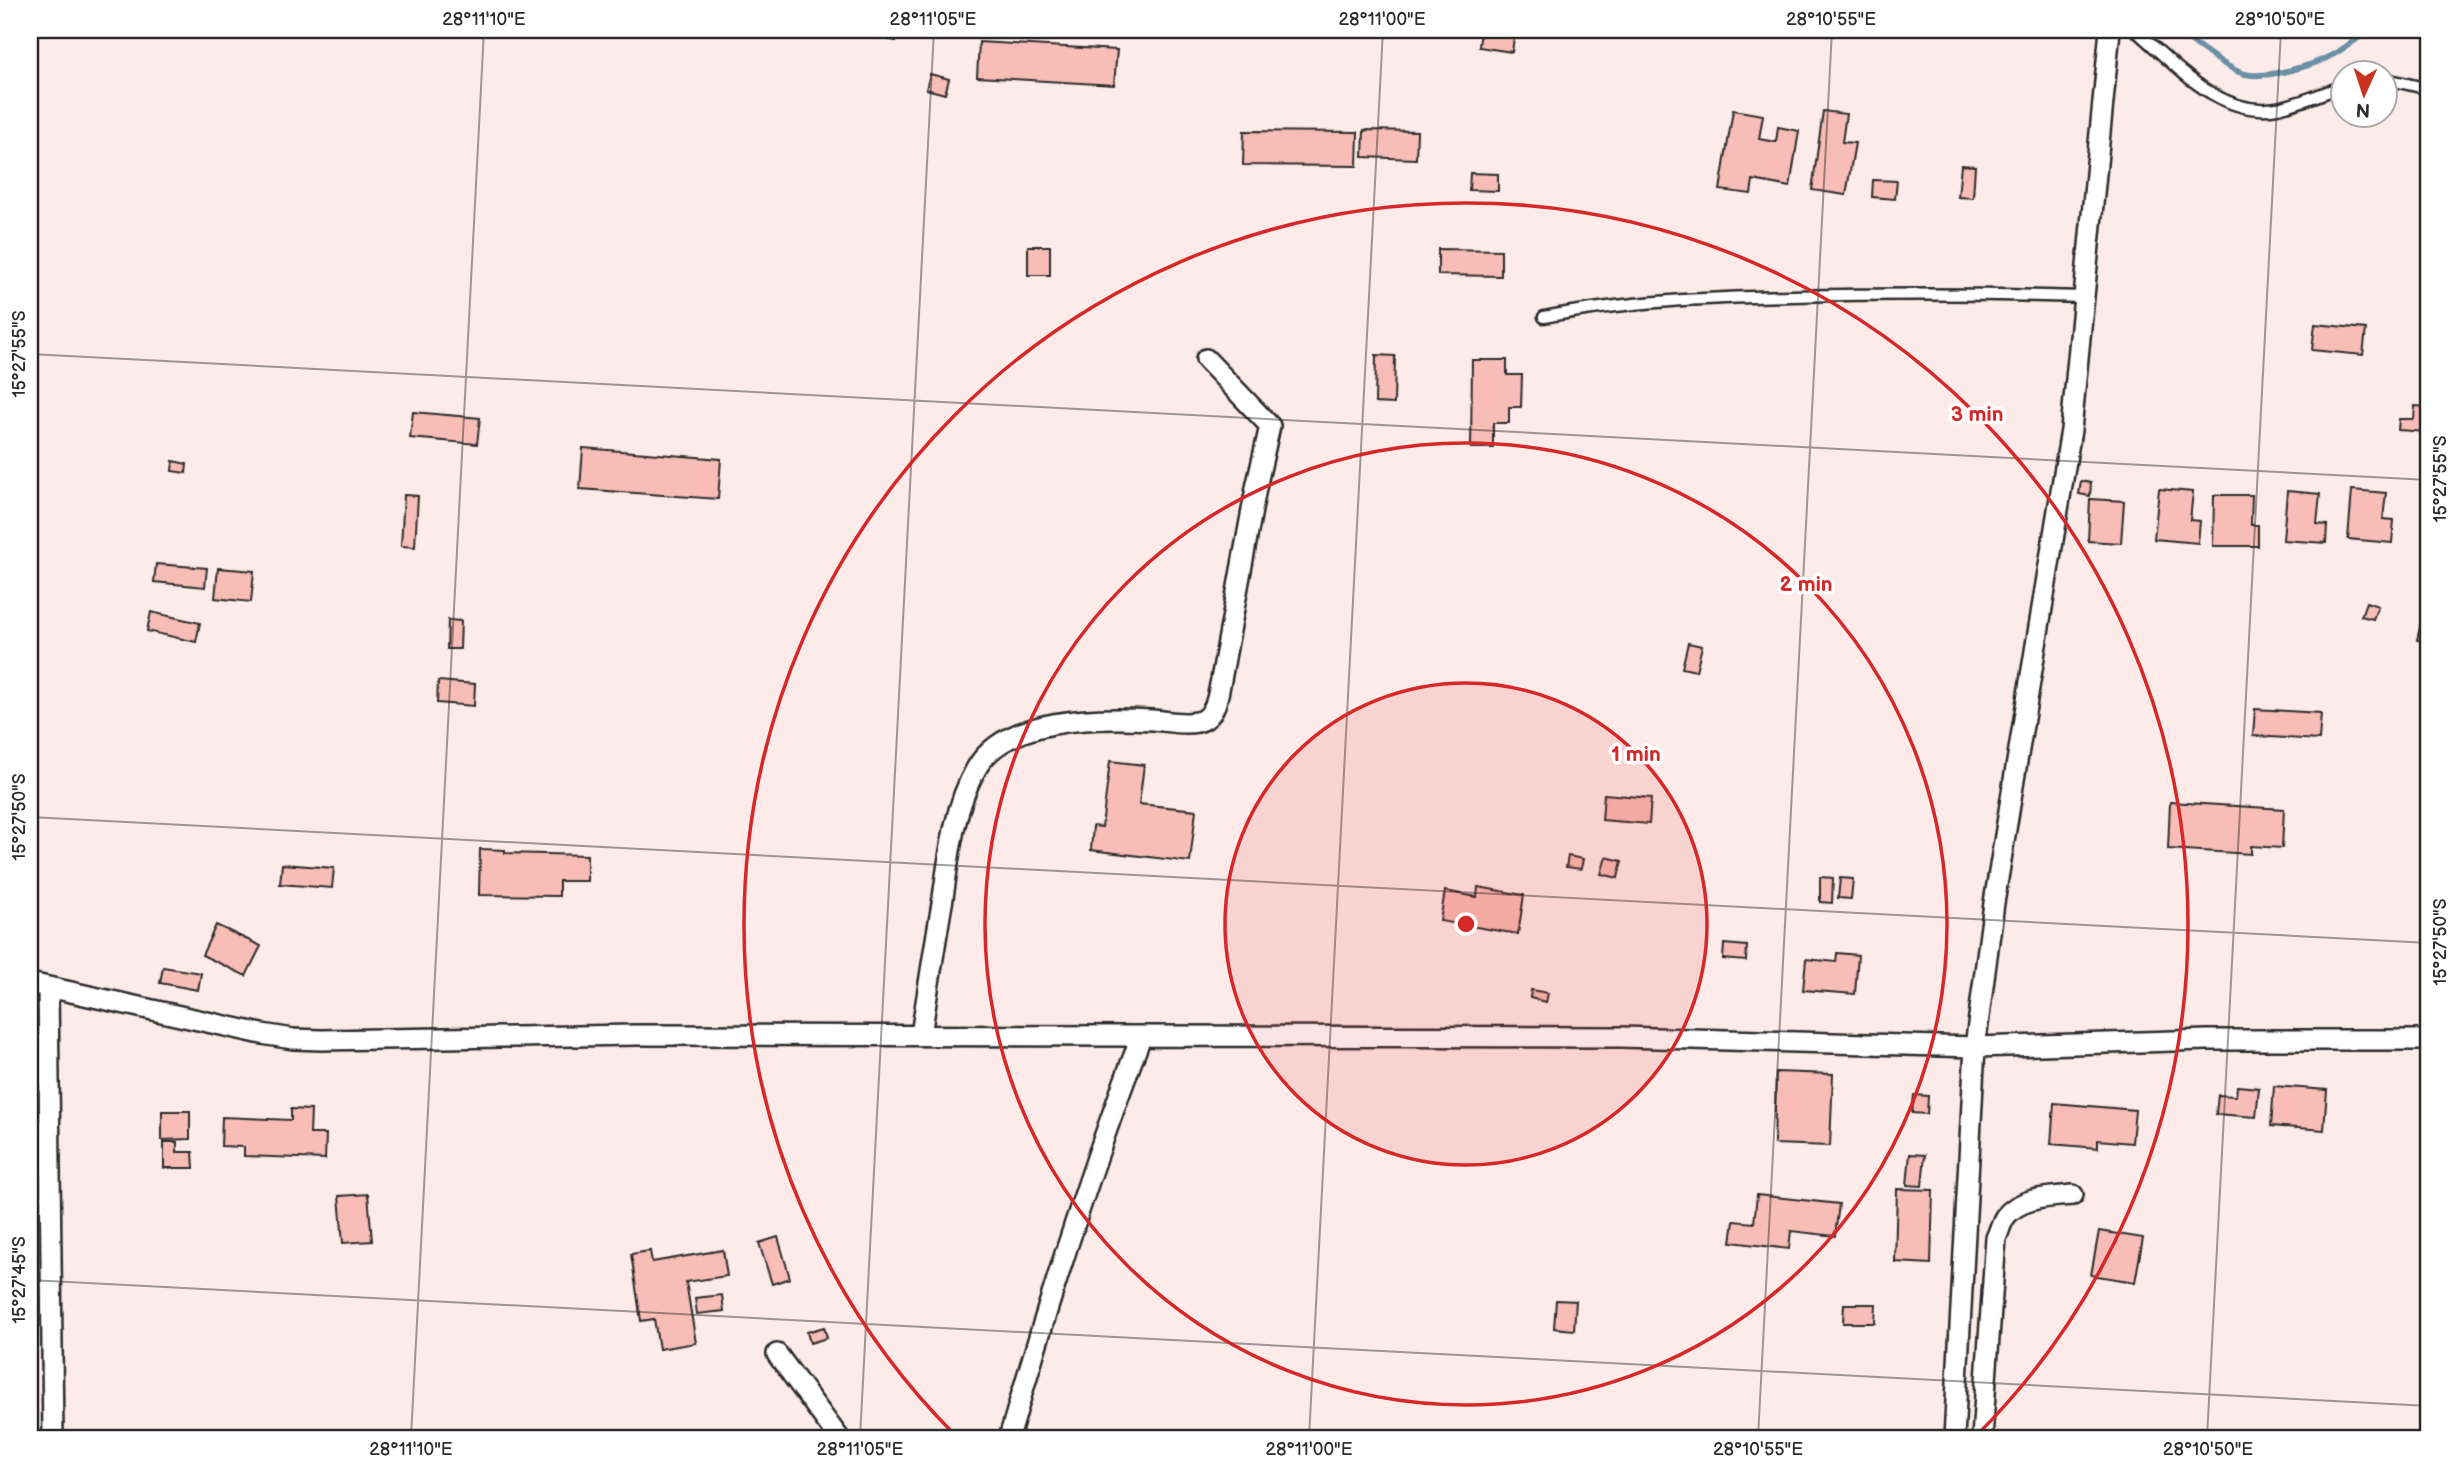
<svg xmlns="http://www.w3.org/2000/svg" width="2459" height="1468" viewBox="0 0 2459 1468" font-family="'Balsamiq Sans',sans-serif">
  <rect width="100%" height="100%" fill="#fdebe9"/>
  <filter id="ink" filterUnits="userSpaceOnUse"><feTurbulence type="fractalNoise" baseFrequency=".0143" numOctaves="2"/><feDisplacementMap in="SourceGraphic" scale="14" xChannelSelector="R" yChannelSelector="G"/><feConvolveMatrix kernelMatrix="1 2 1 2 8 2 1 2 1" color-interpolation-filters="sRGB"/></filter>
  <g filter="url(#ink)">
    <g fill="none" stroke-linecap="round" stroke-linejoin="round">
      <path stroke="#6b90a5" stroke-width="6" d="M2177,30C2194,43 2219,63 2239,72C2250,77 2260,75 2271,74C2313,67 2336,57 2368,30"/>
    </g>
    <path fill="#f8bdb6" stroke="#2b2b2b" stroke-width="2" d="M882,30H898L896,41L880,38Z
      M1481,30H1515L1512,52L1479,47Z
      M979,42L1117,50L1114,85L977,77Z
      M930,74L949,79L945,94L926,89Z
      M1733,110L1763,115L1759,139L1776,142L1778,127L1799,131L1790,187L1753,180L1751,194L1720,190Z
      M1823,111L1846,114L1842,142L1855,143L1846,195L1812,190Z
      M1364,130L1417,131L1416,159L1363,157Z
      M1244,131L1358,132L1357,166L1243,165Z
      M1961,165L1975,166L1973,198L1958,197Z
      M1470,173L1498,174V191L1469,190Z
      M1873,180L1897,181L1895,199L1872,197Z
      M1028,246H1050V275H1028Z
      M1438,249L1501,250V276L1438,275Z
      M2426,301H2429V331L2422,330Z
      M2315,324L2366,329L2363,355L2312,350Z
      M1376,355L1395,356L1394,404L1375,403Z
      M1472,360H1507V375H1522L1521,407H1509V423H1493V448H1471Z
      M2415,406L2428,407L2426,432L2398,430L2399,419H2414Z
      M413,412L480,418L477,444L410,438Z
      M583,448L721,459L718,499L580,489Z
      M173,461L187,464L186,473L172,471Z
      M2081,481L2091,483L2090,496L2079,494Z
      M2159,489L2193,492L2190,520L2200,521L2198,543L2154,539Z
      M2352,490L2386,493L2383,519L2394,520L2392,543L2348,539Z
      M2287,491L2320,494L2317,524L2327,525L2326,543L2283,540Z
      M404,495L418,496L415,547L401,546Z
      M2214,495H2252L2251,525H2258V546H2213Z
      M2090,499L2124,501L2121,543L2088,541Z
      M156,564L207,568L205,587L154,582Z
      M218,568L254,571L251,602L215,598Z
      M2366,602L2378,606L2373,619L2361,616Z
      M2425,605L2429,606V642L2417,640Z
      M151,612L200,623L196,642L147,631Z
      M448,620L461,621L460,649H447Z
      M1688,643L1702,646L1696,671L1682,668Z
      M438,681L475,684L474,706L437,703Z
      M2255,709L2321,713L2319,740L2253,736Z
      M1110,761L1144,765L1139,804L1196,810L1190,862L1091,850L1093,826L1102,827Z
      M1604,794L1651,798L1649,824L1602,820Z
      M2170,802L2284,809L2282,848L2251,846V854L2168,849Z
      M480,849L505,850V853L587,855V881H559V896L479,895Z
      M1568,856L1583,859L1581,869L1566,867Z
      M1606,857L1622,861L1618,878L1601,874Z
      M282,864L334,868L332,888L280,884Z
      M1820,877L1833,878L1832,903L1820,902Z
      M1840,878L1853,879L1851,899L1838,898Z
      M1478,887L1524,895L1518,934L1440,921L1445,891L1477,897Z
      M216,925L261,946L246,976L202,955Z
      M1724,944L1747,946L1746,961L1723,959Z
      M1837,953L1858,955L1855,994L1803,990L1806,959L1836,962Z
      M163,967L201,973L198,990L160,983Z
      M1531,990L1548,993L1546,1002L1530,998Z
      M1776,1072L1833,1074L1830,1146L1774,1144Z
      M2237,1086L2259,1088L2256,1117L2216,1114L2218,1095L2236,1096Z
      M2274,1086L2327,1090L2324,1130L2271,1126Z
      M1914,1095L1928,1096L1927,1114L1912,1113Z
      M2054,1103L2135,1110L2132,1143L2098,1140V1148L2051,1144Z
      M291,1109L311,1110L310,1134H326L325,1159L244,1156V1147L221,1146L222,1117L291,1120Z
      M162,1111H190V1139L162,1140Z
      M164,1142H177V1152H193L194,1168H164Z
      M1910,1154L1925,1155L1922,1186L1907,1185Z
      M1897,1189L1933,1190L1931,1264L1895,1262Z
      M368,1194L372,1241L343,1243L339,1196Z
      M1757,1195L1839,1204L1835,1236L1791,1231L1789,1249L1731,1242L1734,1221L1754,1223Z
      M2099,1231L2143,1238L2135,1282L2091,1275Z
      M778,1237L790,1278L772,1284L759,1243Z
      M723,1250L727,1276L686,1282L696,1343L659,1349L654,1319L641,1321L631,1254L650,1251L652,1262Z
      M722,1295L724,1311L697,1314L695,1298Z
      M1556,1300L1576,1301L1574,1330L1554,1328Z
      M1844,1304H1876L1875,1323H1843Z
      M824,1327L827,1338L810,1343L807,1332Z"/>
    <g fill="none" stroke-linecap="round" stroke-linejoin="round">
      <defs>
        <path id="service" d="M2135,30C2174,63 2219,118 2277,108C2299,104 2322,93 2344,86
          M2386,79L2429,89
          M1544,317C1626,301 1709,298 1792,296C1889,294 1987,294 2084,297"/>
        <path id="minor" d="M30,983L262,1034L293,1039L321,1040L636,1035L1621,1037L1975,1047L2207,1040H2429
          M48,988L53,1438
          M921,1035C928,989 935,944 943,898C949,856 954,807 976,769C1005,716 1100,717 1153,720C1167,721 1192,727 1205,719C1217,710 1218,693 1221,680L1256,488L1270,426L1206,359
          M777,1354L839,1438
          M1009,1438C1048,1303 1090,1169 1141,1037
          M1954,1438L1975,1047L1994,903L2071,430L2110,30
          M1982,1438L1996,1238C1999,1232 2001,1223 2005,1217C2020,1197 2050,1197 2073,1195"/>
      </defs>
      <use href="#service" stroke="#2b2b2b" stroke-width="15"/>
      <use href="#minor" stroke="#2b2b2b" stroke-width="24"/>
      <use href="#service" stroke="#fff" stroke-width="10"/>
      <use href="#minor" stroke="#fff" stroke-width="19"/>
    </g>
  </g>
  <path fill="none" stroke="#2b2b2b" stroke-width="2" stroke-opacity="0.45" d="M30,135L35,30M30,354L2429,480M30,817L2429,943M30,1280L2429,1406M411,1438L484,30M860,1438L934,30M1309,1438L1383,30M1758,1438L1832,30M2207,1438L2281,30"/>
  <circle cx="1466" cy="924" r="241" fill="#d62828" fill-opacity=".12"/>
  <g fill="none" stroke="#d62828" stroke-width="3.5">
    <circle cx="1466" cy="924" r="241"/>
    <circle cx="1466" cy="924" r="481"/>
    <path d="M955 1435A722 722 0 1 1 1977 1435"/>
  </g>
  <circle cx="1466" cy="924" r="10" fill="#d62828" stroke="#fff" stroke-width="3.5"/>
  <g font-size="21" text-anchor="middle" font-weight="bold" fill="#d62828" stroke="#fff" stroke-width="7" stroke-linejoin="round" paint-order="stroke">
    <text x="1977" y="421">3 min</text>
    <text x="1806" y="591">2 min</text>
    <text x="1636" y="761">1 min</text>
  </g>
  <rect width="2459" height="1468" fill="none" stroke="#fff" stroke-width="77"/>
  <g transform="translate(2364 94) rotate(183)"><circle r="33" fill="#ffffff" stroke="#aaaaaa" stroke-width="2"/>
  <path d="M0-5L12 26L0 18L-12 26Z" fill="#c8321e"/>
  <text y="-10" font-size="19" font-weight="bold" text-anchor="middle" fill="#2b2b2b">N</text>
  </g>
  <rect x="38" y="38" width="2382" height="1392" fill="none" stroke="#2b2b2b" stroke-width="2.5"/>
  <g font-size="18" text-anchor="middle" fill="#2b2b2b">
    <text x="484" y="25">28°11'10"E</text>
    <text x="933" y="25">28°11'05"E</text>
    <text x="1382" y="25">28°11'00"E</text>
    <text x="1831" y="25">28°10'55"E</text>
    <text x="2280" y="25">28°10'50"E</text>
    <text transform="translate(19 354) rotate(-90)" y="6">15°27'55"S</text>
    <text transform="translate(2440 479) rotate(-90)" y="6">15°27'55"S</text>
    <text transform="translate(19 817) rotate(-90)" y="6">15°27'50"S</text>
    <text transform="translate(2440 942) rotate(-90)" y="6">15°27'50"S</text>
    <text transform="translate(19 1280) rotate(-90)" y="6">15°27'45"S</text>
    <text x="411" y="1455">28°11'10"E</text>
    <text x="860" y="1455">28°11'05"E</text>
    <text x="1309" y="1455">28°11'00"E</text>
    <text x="1758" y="1455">28°10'55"E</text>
    <text x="2208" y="1455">28°10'50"E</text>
  </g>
</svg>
